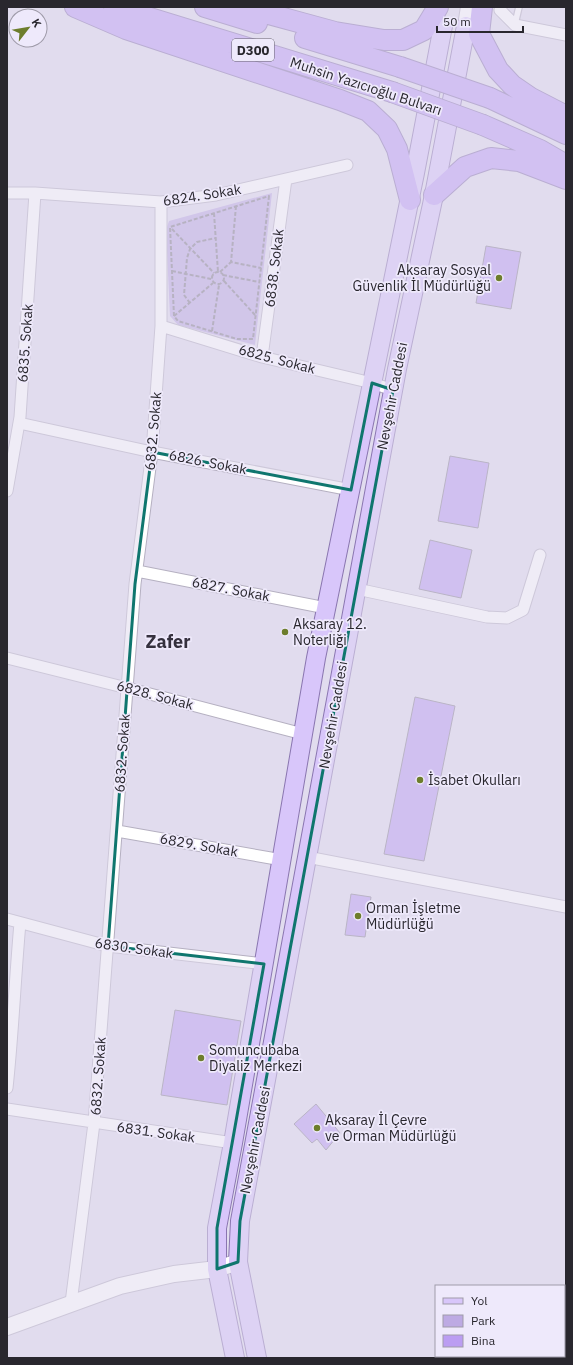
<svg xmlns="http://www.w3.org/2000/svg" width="573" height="1365" viewBox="0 0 573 1365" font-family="'IBM Plex Sans',sans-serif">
  <rect width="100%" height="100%" fill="#e1dcee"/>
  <path fill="#bdaae3" d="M272,193L255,345L178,325L170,316L166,230L169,221Z"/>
  <path fill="#bb9df2" stroke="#898494" d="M486,246L521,252L511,309L476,303Z
    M450,456L489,463L478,528L438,521Z
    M430,540L472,550L461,598L419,589Z
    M415,697L455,706L424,861L384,854Z
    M351,894L371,897L365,937L345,935Z
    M175,1010L241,1021L227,1105L161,1095Z
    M316,1104L340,1133L326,1150L317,1139L312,1143L294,1124Z"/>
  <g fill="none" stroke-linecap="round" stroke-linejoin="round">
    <defs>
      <path id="lane" d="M515,24L519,7"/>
      <path id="street" d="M501,7L500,10L515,25L566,35
        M7,193H35L161,202L216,195L347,165
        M161,326L262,357L372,383L393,390
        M262,357L286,179
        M19,423L152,452L351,490
        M7,491L20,417L35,193
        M137,571L326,608
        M357,589L487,617L507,618L523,610L540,555
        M7,658L127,688L303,734
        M117,831L282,860
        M307,857L566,907
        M7,919L108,946L264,964
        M7,1088C13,1033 15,978 20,923
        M7,1109L233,1143
        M71,1303L94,1123L135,584L152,452L161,326V202"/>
      <path id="secondary" d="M466,26L469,7
        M7,1327L120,1286L174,1274L217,1269L238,1262"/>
      <path id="primary" d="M235,1358L217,1269V1228L233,1143L316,658L415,173L443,26
        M257,1358L238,1262L240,1221L397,369L434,195L466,26"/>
      <path id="highway" d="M75,7L126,29L340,100L368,111L387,129L397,149L410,200
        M114,7L392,92
        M205,7L257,23
        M243,7L335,32L384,40H403L424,30L438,7
        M482,7L479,34L498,70L512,85L531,98L566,116
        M305,38L400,67
        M490,98L566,134
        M483,125L540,150L566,165
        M434,195L465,167L491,158L519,161L566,179"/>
    </defs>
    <use href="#lane" stroke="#b5b0c1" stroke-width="8"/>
    <use href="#street" stroke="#b5b0c1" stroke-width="13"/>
    <use href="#secondary" stroke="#b5b0c1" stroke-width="18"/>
    <use href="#primary" stroke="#8a76b0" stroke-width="20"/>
    <use href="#highway" stroke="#8a76b0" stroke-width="22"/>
    <path stroke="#837f8c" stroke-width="2" stroke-dasharray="4 2" stroke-linecap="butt" d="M269,196L253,339H237L178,321L174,316L170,227Z
      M236,206L231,262L261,268
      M214,213L218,272
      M172,229L214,273
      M172,271L211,279
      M212 278a6 6 0 1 1 12 0a6 6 0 1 1-12 0Z
      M220,272L231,262
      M223,275L259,282
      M224,281L255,315
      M190,303L184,295L187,258L190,249L197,242L216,238
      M174,316L213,283
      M212,331L219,285"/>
    <use href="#lane" stroke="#fff" stroke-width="5.5"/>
    <use href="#street" stroke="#fff" stroke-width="11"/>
    <use href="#secondary" stroke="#fff" stroke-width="16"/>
    <use href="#primary" stroke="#d8c6fa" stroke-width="18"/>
    <use href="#highway" stroke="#bea0f6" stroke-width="20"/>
    <defs>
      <path id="highway-bridge" d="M400,67L490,98
        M392,92L483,125"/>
    </defs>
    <use href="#highway-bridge" stroke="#8a76b0" stroke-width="22" stroke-linecap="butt"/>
    <use href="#highway-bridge" stroke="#bea0f6" stroke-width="20"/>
  </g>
  <path d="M0 0H573V1365H0ZM372,383L393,390L240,1221L238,1262L217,1269V1228L264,964L108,946L135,584L152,452L351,490Z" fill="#e1dcee" fill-opacity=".55" fill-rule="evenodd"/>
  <path fill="none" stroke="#0f766e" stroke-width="3" stroke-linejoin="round" d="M372,383L393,390L240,1221L238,1262L217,1269V1228L264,964L108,946L135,584L152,452L351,490Z"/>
  <g fill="#6d7d2c" stroke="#eee9fb" stroke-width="1.5">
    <circle cx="499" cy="278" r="4"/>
    <circle cx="285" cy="632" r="4"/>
    <circle cx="420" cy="780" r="4"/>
    <circle cx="358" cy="916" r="4"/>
    <circle cx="201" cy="1058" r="4"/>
    <circle cx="317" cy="1128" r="4"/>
  </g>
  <g text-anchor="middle" stroke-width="3.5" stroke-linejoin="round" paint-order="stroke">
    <rect fill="#eee9fb" stroke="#64616c" stroke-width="1" x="232" y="39" width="42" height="22" rx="3"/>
    <g font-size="13" font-weight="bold" fill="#29272e">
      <text x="253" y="55">D300</text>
    </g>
    <g font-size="14" fill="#29272e" stroke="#eee9fb">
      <text transform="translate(366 86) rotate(18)" y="5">Muhsin Yazıcıoğlu Bulvarı</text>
      <text transform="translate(202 195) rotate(-9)" y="5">6824. Sokak</text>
      <text transform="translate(274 268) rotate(-83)" y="5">6838. Sokak</text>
      <text transform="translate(25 343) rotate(-86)" y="5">6835. Sokak</text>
      <text transform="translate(277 359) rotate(15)" y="5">6825. Sokak</text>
      <text transform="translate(392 396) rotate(-79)" y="5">Nevşehir Caddesi</text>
      <text transform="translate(153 431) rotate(-85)" y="5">6832. Sokak</text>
      <text transform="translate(208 462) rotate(11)" y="5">6826. Sokak</text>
      <text transform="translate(231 589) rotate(11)" y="5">6827. Sokak</text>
      <text transform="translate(155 695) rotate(15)" y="5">6828. Sokak</text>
      <text transform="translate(333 715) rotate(-80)" y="5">Nevşehir Caddesi</text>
      <text transform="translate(122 753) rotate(-86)" y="5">6832. Sokak</text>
      <text transform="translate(199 845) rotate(10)" y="5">6829. Sokak</text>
      <text transform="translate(134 948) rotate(8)" y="5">6830. Sokak</text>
      <text transform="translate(98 1076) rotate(-86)" y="5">6832. Sokak</text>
      <text transform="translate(156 1132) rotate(8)" y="5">6831. Sokak</text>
      <text transform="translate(255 1140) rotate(-79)" y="5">Nevşehir Caddesi</text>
    </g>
    <g font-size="14" fill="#29272e" stroke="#eee9fb" text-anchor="start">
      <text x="491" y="275" text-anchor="end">Aksaray Sosyal<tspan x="491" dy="16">Güvenlik İl Müdürlüğü</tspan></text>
      <text x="293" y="629">Aksaray 12.<tspan x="293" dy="16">Noterliği</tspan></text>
      <text x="428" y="785">İsabet Okulları</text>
      <text x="366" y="913">Orman İşletme<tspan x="366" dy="16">Müdürlüğü</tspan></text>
      <text x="209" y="1055">Somuncubaba<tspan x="209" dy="16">Diyaliz Merkezi</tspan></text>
      <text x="325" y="1125">Aksaray İl Çevre<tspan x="325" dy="16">ve Orman Müdürlüğü</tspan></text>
    </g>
    <g font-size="18" font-weight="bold" fill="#35313e" stroke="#eee9fb">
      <text x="168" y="648">Zafer</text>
    </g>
  </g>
  <rect width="573" height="1365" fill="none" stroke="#29272e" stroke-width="16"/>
  <rect x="435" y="1285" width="130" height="72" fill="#eee9fb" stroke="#9f9ba9"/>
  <rect x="443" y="1298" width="20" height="6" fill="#d8c6fa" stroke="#9f9ba9"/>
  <text x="471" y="1305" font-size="12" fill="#29272e">Yol</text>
  <rect x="443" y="1315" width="20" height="12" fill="#bdaae3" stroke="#9f9ba9"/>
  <text x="471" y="1325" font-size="12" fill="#29272e">Park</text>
  <rect x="443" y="1335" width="20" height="12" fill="#bb9df2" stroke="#9f9ba9"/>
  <text x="471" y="1345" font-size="12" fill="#29272e">Bina</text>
  <g transform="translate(28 28) rotate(59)"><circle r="19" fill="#eee9fb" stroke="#9f9ba9"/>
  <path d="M0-3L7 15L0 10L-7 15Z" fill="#6d7d2c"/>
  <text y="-6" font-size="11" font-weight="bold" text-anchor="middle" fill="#29272e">K</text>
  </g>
  <path d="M437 26v6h86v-6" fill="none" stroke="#29272e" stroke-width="2"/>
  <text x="443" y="26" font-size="12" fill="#29272e" stroke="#eee9fb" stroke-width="3" paint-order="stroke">50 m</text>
</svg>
